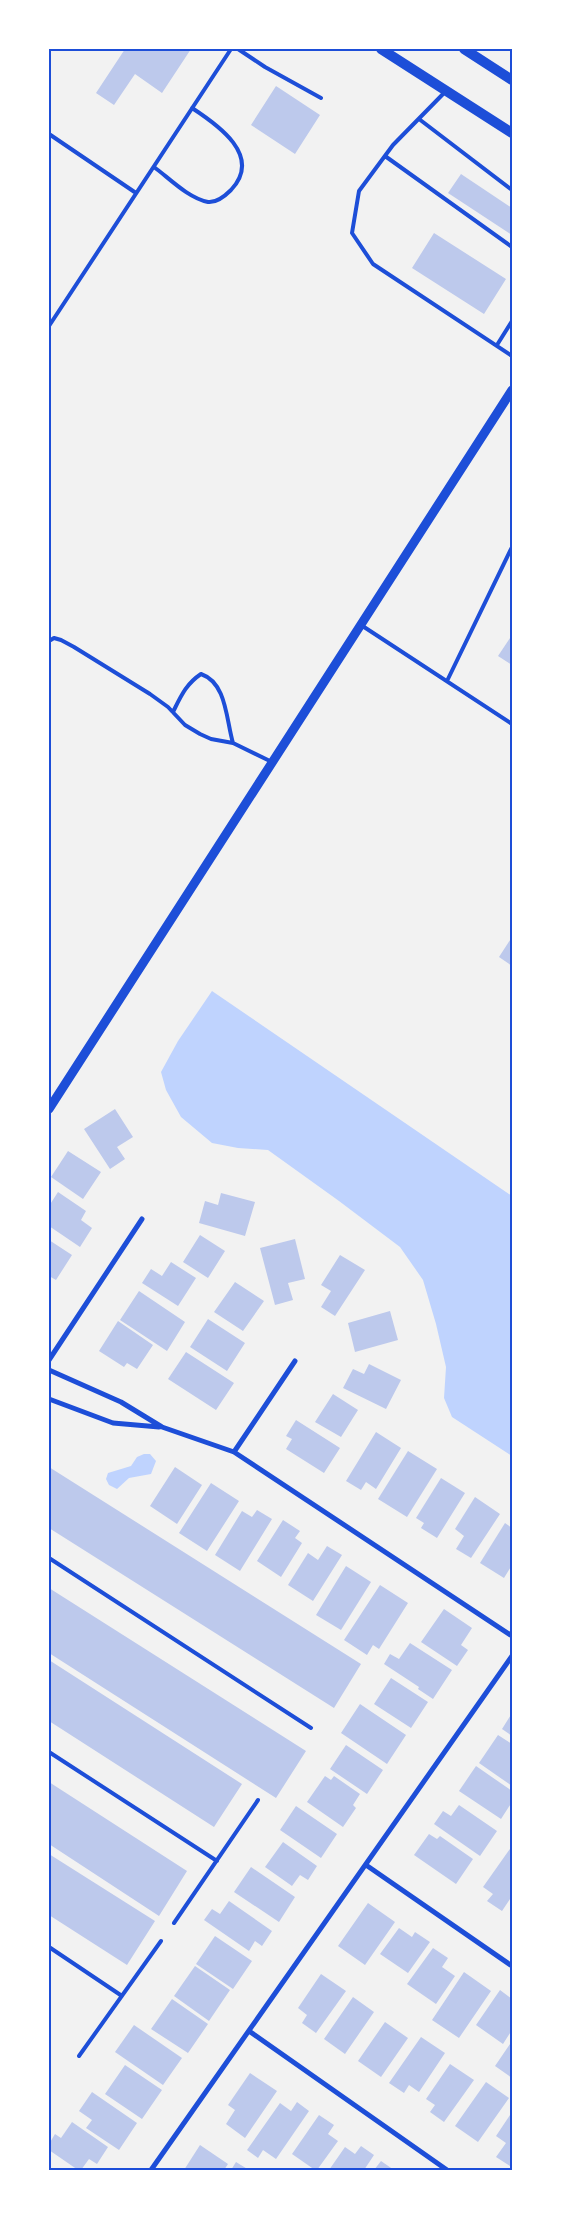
<svg xmlns="http://www.w3.org/2000/svg" width="561" height="2219" viewBox="0 0 561 2219" font-family="Overpass,sans-serif">
  <rect width="100%" height="100%" fill="#f2f2f2"/>
  <path fill="#bfd3fe" d="M212,991L512,1196V1456L452,1417L444,1398L446,1367L436,1324L423,1280L400,1247L339,1201L268,1150L238,1148L212,1143L181,1117L166,1090L161,1072L178,1041Z
    M144,1454H150L156,1461L151,1474L129,1478L117,1489L109,1485L106,1479L108,1473L131,1466L137,1457Z"/>
  <path fill="#bdc9ec" d="M125,49H191L162,93L135,74L114,105L96,93Z
    M276,86L320,115L295,154L251,125Z
    M461,174L512,208V235L448,193Z
    M434,233L506,279L484,314L412,268Z
    M512,635V665L498,656Z
    M512,937V966L499,957Z
    M115,1109L133,1137L117,1147L125,1159L110,1169L84,1129Z
    M68,1151L101,1172L83,1199L51,1177Z
    M58,1192L86,1211L81,1220L92,1228L80,1247L49,1226V1206Z
    M221,1193L255,1202L245,1236L199,1223L205,1201L218,1205Z
    M200,1235L225,1251L208,1278L183,1262Z
    M295,1239L305,1279L288,1283L293,1300L275,1305L260,1248Z
    M49,1240L72,1255L56,1280L49,1276Z
    M340,1255L365,1270L335,1316L321,1307L331,1291L321,1285Z
    M171,1262L196,1278L178,1306L142,1283L151,1269L162,1276Z
    M235,1282L264,1301L243,1331L214,1312Z
    M139,1291L185,1322L167,1351L120,1320Z
    M390,1311L398,1340L355,1352L348,1323Z
    M208,1319L245,1343L227,1371L190,1347Z
    M118,1321L153,1345L137,1369L127,1363L124,1367L99,1351Z
    M186,1352L234,1383L216,1410L168,1379Z
    M369,1364L401,1380L386,1409L343,1388L353,1369L364,1374Z
    M333,1394L358,1410L341,1437L315,1422Z
    M296,1420L340,1448L324,1473L286,1449L292,1439L286,1436Z
    M376,1432L401,1448L376,1489L366,1482L361,1490L346,1481Z
    M408,1451L437,1469L407,1517L378,1499Z
    M49,1467L361,1664L334,1708L49,1528Z
    M175,1467L202,1485L177,1524L150,1506Z
    M441,1478L465,1493L437,1538L421,1528L424,1523L416,1518Z
    M211,1483L239,1501L207,1551L179,1533Z
    M475,1497L500,1514L471,1558L456,1549L464,1536L455,1529Z
    M257,1510L272,1519L240,1571L215,1555L242,1511L252,1517Z
    M283,1520L300,1531L295,1538L302,1543L281,1577L257,1561Z
    M505,1523L512,1528V1565L504,1578L480,1563Z
    M327,1546L342,1555L313,1601L288,1585L308,1553L318,1560Z
    M346,1566L371,1582L341,1630L316,1615Z
    M380,1585L408,1603L379,1649L373,1645L367,1655L344,1640Z
    M49,1588L306,1751L276,1798L49,1653Z
    M444,1609L472,1628L461,1645L468,1650L457,1666L421,1642Z
    M410,1643L452,1670L433,1699L418,1689L419,1687L384,1664L390,1654L399,1659Z
    M49,1660L242,1784L214,1827L49,1721Z
    M391,1678L428,1702L411,1728L374,1704Z
    M360,1704L406,1735L387,1764L341,1733Z
    M512,1713V1736L502,1729Z
    M498,1735L512,1744V1786L479,1763Z
    M346,1745L383,1770L367,1794L330,1769Z
    M476,1766L512,1791V1802L501,1819L459,1791Z
    M325,1776L331,1780L334,1776L360,1794L353,1805L356,1808L343,1827L307,1802Z
    M49,1782L187,1871L159,1916L49,1844Z
    M459,1805L497,1831L480,1856L434,1824L443,1811L451,1816Z
    M296,1806L337,1834L321,1858L280,1830Z
    M429,1834L437,1839L440,1836L473,1859L456,1884L414,1855Z
    M283,1842L317,1866L308,1880L300,1875L292,1886L265,1867Z
    M512,1846V1896L502,1911L487,1901L493,1894L483,1887Z
    M49,1854L155,1921L127,1965L49,1915Z
    M251,1867L295,1897L279,1922L234,1892Z
    M229,1901L272,1931L262,1946L255,1941L249,1951L204,1920L212,1909L220,1914Z
    M368,1903L395,1922L365,1965L338,1946Z
    M399,1928L412,1937L415,1932L430,1942L408,1973L380,1954Z
    M215,1936L252,1961L233,1989L196,1964Z
    M433,1948L448,1958L442,1967L455,1976L436,2004L407,1984Z
    M195,1966L230,1990L209,2021L174,1996Z
    M464,1972L491,1991L459,2038L432,2020Z
    M321,1974L346,1991L316,2033L302,2023L307,2015L298,2008Z
    M500,1990L512,1999V2030L503,2044L476,2025Z
    M353,1997L374,2012L345,2054L324,2039Z
    M172,1999L208,2024L188,2053L151,2029Z
    M385,2022L408,2038L381,2077L358,2061Z
    M134,2025L182,2058L163,2085L115,2052Z
    M421,2037L445,2053L419,2092L409,2085L404,2093L389,2083Z
    M512,2041V2078L495,2066Z
    M450,2064L474,2080L444,2122L430,2112L435,2105L426,2099Z
    M125,2065L162,2090L142,2119L105,2094Z
    M250,2073L277,2091L245,2138L226,2124L235,2110L228,2105Z
    M486,2082L509,2098L478,2142L455,2126Z
    M92,2092L137,2123L119,2150L86,2128L92,2120L79,2111Z
    M297,2102L309,2111L276,2159L263,2150L258,2158L247,2150L280,2103L291,2111Z
    M512,2112V2164L510,2166L496,2157L506,2143L496,2136Z
    M319,2115L334,2125L328,2134L338,2141L317,2170H315L292,2154Z
    M72,2122L108,2147L97,2164L89,2159L81,2170H78L49,2150V2144L55,2134L61,2138Z
    M200,2145L228,2164L224,2170H184Z
    M361,2146L374,2155L364,2170H329L345,2147L355,2154Z
    M381,2161L394,2170H374Z
    M236,2162L249,2170H231Z"/>
  <g fill="none" stroke-linecap="round" stroke-linejoin="round">
    <path stroke="#1d4ed8" stroke-width="4" d="M238,49L265,67L321,98
      M445,92L393,145L359,191L352,233L373,264L512,356
      M419,119L512,190
      M49,134L136,193
      M385,156L512,247
      M154,167C169,178 188,198 208,202C217,203 225,196 231,190C263,156 218,125 192,108
      M49,326L231,49
      M497,345L512,321
      M361,625L512,724
      M49,641L54,638L61,640L74,647L150,694L168,707L185,725L200,734L211,739L233,743L272,762
      M447,681L512,547
      M173,712C181,696 186,684 201,674C227,683 226,720 233,743
      M49,1558L311,1728
      M49,1752L217,1861
      M174,1923L258,1800
      M49,1947L122,1996
      M79,2056L161,1941"/>
    <path stroke="#1d4ed8" stroke-width="5" d="M49,1360L142,1219
      M49,1370L121,1402L162,1427L234,1452L512,1636
      M49,1399L113,1423L159,1427
      M234,1452L295,1361
      M366,1865L512,1966
      M249,2031L447,2170
      M151,2170L512,1656"/>
    <path stroke="#1d4ed8" stroke-width="9" d="M49,1109L512,390"/>
    <path stroke="#1d4ed8" stroke-width="10" d="M381,49L512,133
      M464,49L512,80"/>
  </g>
  <rect width="561" height="2219" fill="none" stroke="#ffffff" stroke-width="100"/>
  <rect x="50" y="50" width="461" height="2119" fill="none" stroke="#1d4ed8" stroke-width="2"/>
</svg>
